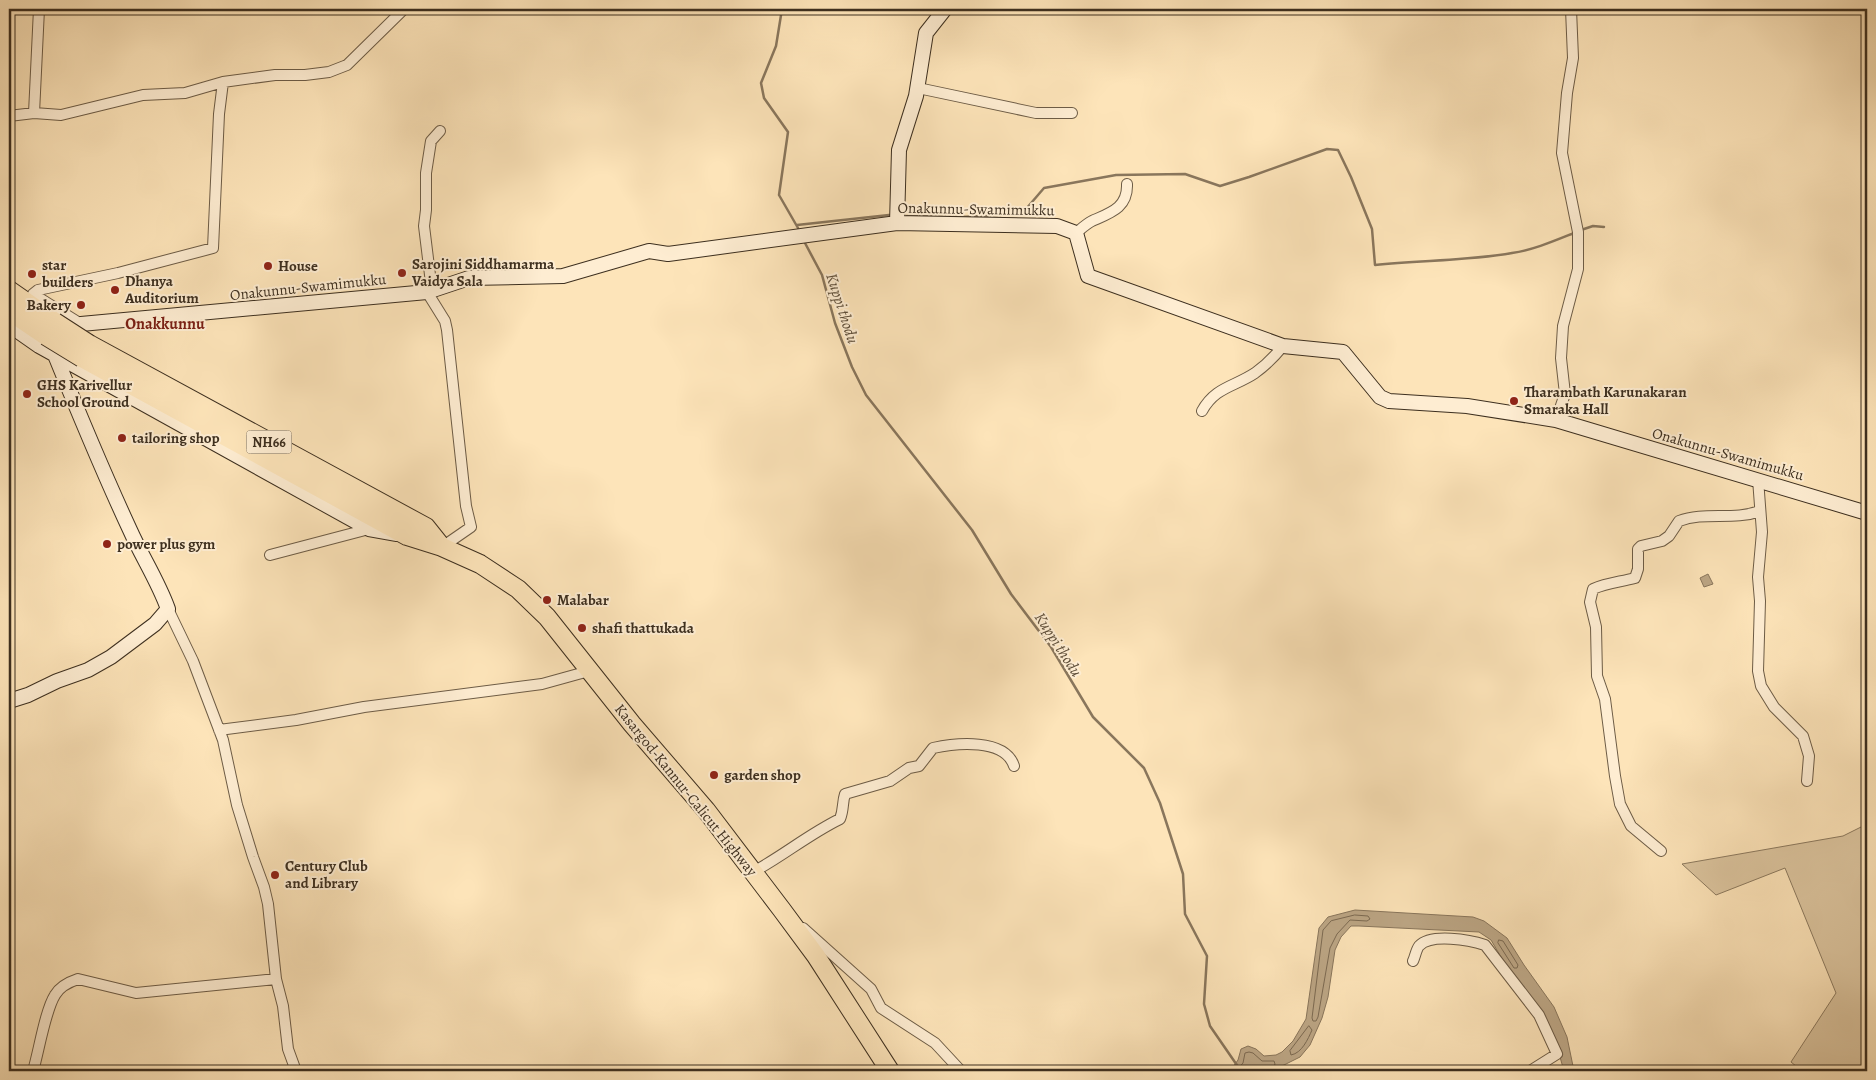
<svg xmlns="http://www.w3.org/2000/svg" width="1876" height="1080" viewBox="0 0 1876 1080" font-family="Alegreya,serif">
  <rect width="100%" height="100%" fill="#fde4b9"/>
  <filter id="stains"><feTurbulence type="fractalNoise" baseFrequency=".004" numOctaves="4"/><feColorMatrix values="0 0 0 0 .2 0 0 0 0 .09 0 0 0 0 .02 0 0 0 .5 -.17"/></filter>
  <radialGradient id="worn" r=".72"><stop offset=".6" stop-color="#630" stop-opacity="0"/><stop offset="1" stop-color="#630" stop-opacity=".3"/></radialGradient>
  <path fill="#dcc59f" stroke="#8c7a5f" d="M1867,824V1071H1802L1791,1062L1836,993L1785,868L1716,895L1682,864L1843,836Z"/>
  <path fill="#bca685" stroke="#89765c" d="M1708,574L1713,584L1704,587L1700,578Z
    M1355,910L1473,917L1484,921L1507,938L1524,965L1554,1007L1567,1037L1574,1071H1564L1560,1057L1491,940L1479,932L1359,926H1351L1341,937L1335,950L1328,997L1322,1018L1310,1045L1300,1057L1272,1071H1230L1238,1060L1241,1049L1248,1046L1256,1049L1264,1056L1276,1055L1282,1052L1293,1041L1306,1019L1319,928L1328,917Z"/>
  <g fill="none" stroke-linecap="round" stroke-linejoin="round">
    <path stroke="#7c6a52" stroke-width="1" d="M1355,915L1368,916L1370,919L1367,921L1350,920L1337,934L1330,948L1318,1017L1316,1021H1313L1312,1018L1323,930L1331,921Z
      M1499,940L1503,941L1518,965L1517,968H1514L1498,943Z
      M1309,1026L1312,1030C1308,1039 1302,1053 1291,1055L1290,1051Z
      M1236,1071L1243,1063L1245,1053L1249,1052L1253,1053L1262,1061H1274L1275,1064L1272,1071"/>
    <path stroke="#89765c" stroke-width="2.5" d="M782,9L776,46L761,83L764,98L788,132L779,195L798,228
      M907,216L961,217L1001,215L1026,209L1044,188L1116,175L1185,174L1220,186L1249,177L1327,149L1338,150L1351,177L1372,229L1375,265C1421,260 1467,261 1512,253C1533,250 1554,241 1574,233
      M797,225L889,215
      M1581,230L1593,226L1604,227
      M805,243L822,275L835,323L852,367L866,395L972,530L1011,594L1051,647L1093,717L1144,768L1160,803L1183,874L1185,914L1207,956L1204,1004L1210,1026L1241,1071"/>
    <defs>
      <path id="street" d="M918,88L1036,113H1072
        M34,113L39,9
        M9,116L34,113L61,115L143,95L185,93L223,82L275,75H305L329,72L347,65L404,9
        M1076,233C1081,229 1086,224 1092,221C1110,213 1128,208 1127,184
        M432,291L424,226L426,210V173L431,141L440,131
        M427,292L445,321L447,330L466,506L471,527L442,547
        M81,324L33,294L38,290L118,273L213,248L219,114L223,82
        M1202,411C1215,387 1234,387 1255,373C1266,365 1275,356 1283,346
        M1556,420L1565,394L1561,358L1563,326L1578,269V232L1562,153L1567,93L1573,58L1571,9
        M1758,479L1762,532L1758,577L1760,601L1758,671L1761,686L1774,707L1803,736L1809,756L1807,781
        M270,555L369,529
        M168,609L193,661L223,740L237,805L253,857L264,887L268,904L276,979L283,1006L288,1049L296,1071
        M219,730L296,720L364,707L542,684L589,671
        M1661,851L1631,826L1620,804L1615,776L1605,699L1597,676L1596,627L1590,602L1593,589C1607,583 1620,582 1635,578L1638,569V549L1641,546L1662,541L1669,536L1679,521C1705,511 1733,521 1760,511
        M753,872C783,856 809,834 840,819C844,809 842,803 845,794L890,781L909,768L919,766L933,748C956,743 1005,738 1014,766
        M803,928L871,989L881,1008L935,1043L961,1071
        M1413,961C1415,957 1416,950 1419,946C1431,933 1470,940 1485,945L1539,1015L1557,1054L1530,1071
        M33,1071C39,1051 45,1011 55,995C60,986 69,982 78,979L136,993L276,979"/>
      <path id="secondary" d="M897,223L899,150L916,96L926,33L945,9
        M9,325L39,346L369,529L397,534
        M9,701L28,695L57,681L88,670L111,657L155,624L168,609C158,581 142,557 130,530C103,472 79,414 55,355L81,324L427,292L469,278L563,276L649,251L668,254L897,223L1057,226L1076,233L1088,276L1283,346L1343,352L1380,397L1389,401L1467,406L1556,420L1867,513"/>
      <path id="highway" d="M9,290L55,322
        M9,311L46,336
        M89,344L426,527L442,547
        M82,358L407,536L442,547L480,564L518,589L547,617L632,724L706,810L782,910L816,956L890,1071"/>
    </defs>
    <use href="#street" stroke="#6d5c46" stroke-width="12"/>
    <use href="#secondary" stroke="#3d2f1f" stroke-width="16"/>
    <use href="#highway" stroke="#3d2f1f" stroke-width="20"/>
    <use href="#street" stroke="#feedd2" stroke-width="10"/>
    <use href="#secondary" stroke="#feedd2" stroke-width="14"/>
    <use href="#highway" stroke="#fde4b9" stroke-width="18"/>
    <defs>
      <path id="highway-bridge" d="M55,322L89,344
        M46,336L82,358"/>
    </defs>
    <use href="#highway-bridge" stroke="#3d2f1f" stroke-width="20" stroke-linecap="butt"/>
    <use href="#highway-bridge" stroke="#fde4b9" stroke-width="18"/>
  </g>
  <g fill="#8f2418" stroke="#feedd2" stroke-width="2">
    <circle cx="268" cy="266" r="5"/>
    <circle cx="402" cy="273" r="5"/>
    <circle cx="32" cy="274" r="5"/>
    <circle cx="115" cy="290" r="5"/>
    <circle cx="81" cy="305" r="5"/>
    <circle cx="27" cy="394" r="5"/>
    <circle cx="1514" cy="401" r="5"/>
    <circle cx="122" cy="438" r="5"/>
    <circle cx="107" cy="544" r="5"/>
    <circle cx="547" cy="600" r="5"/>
    <circle cx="582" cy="628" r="5"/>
    <circle cx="714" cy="775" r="5"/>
    <circle cx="275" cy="875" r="5"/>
  </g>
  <g text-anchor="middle" stroke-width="4" stroke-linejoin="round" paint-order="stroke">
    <rect fill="#feedd2" stroke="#776855" stroke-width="1" x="246.5" y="430.5" width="45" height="23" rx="4"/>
    <g font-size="14" font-weight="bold" fill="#3d2f1f">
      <text x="269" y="447">NH66</text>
    </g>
    <g font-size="15" fill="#3d2f1f" stroke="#feedd2">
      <text transform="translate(976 209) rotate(1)" y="5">Onakunnu-Swamimukku</text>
      <text transform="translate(308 287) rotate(-6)" y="5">Onakunnu-Swamimukku</text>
      <text transform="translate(1728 454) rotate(16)" y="5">Onakunnu-Swamimukku</text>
      <text transform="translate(686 790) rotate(51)" y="5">Kasargod-Kannur-Calicut Highway</text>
    </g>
    <g font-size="15" font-weight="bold" fill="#3d2f1f" stroke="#feedd2" text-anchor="start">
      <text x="412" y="269">Sarojini Siddhamarma<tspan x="412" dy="17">Vaidya Sala</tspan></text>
      <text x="42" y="270">star<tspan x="42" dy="17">builders</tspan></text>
      <text x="278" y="271">House</text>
      <text x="125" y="286">Dhanya<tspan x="125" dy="17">Auditorium</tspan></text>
      <text x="71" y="310" text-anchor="end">Bakery</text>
      <text x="37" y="390">GHS Karivellur<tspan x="37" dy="17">School Ground</tspan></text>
      <text x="1524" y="397">Tharambath Karunakaran<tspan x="1524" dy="17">Smaraka Hall</tspan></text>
      <text x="132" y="443">tailoring shop</text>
      <text x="117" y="549">power plus gym</text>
      <text x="557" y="605">Malabar</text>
      <text x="592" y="633">shafi thattukada</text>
      <text x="724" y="780">garden shop</text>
      <text x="285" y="871">Century Club<tspan x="285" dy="17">and Library</tspan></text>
    </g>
    <g font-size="16" font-style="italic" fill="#5d4d38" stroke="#feedd2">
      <text transform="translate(843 308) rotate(72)" y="6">Kuppi thodu</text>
      <text transform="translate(1059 644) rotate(57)" y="6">Kuppi thodu</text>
    </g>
    <g font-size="16" font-weight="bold" fill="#7a1f14" stroke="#feedd2">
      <text x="165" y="329">Onakkunnu</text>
    </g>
  </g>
  <rect width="1876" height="1080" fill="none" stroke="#fde4b9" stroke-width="30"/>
  <rect x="10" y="10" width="1856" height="1060" fill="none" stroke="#3d2f1f" stroke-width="2.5"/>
  <rect x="15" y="15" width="1846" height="1050" fill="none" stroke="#3d2f1f"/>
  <rect width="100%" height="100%" filter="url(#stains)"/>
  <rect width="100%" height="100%" fill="url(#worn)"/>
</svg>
